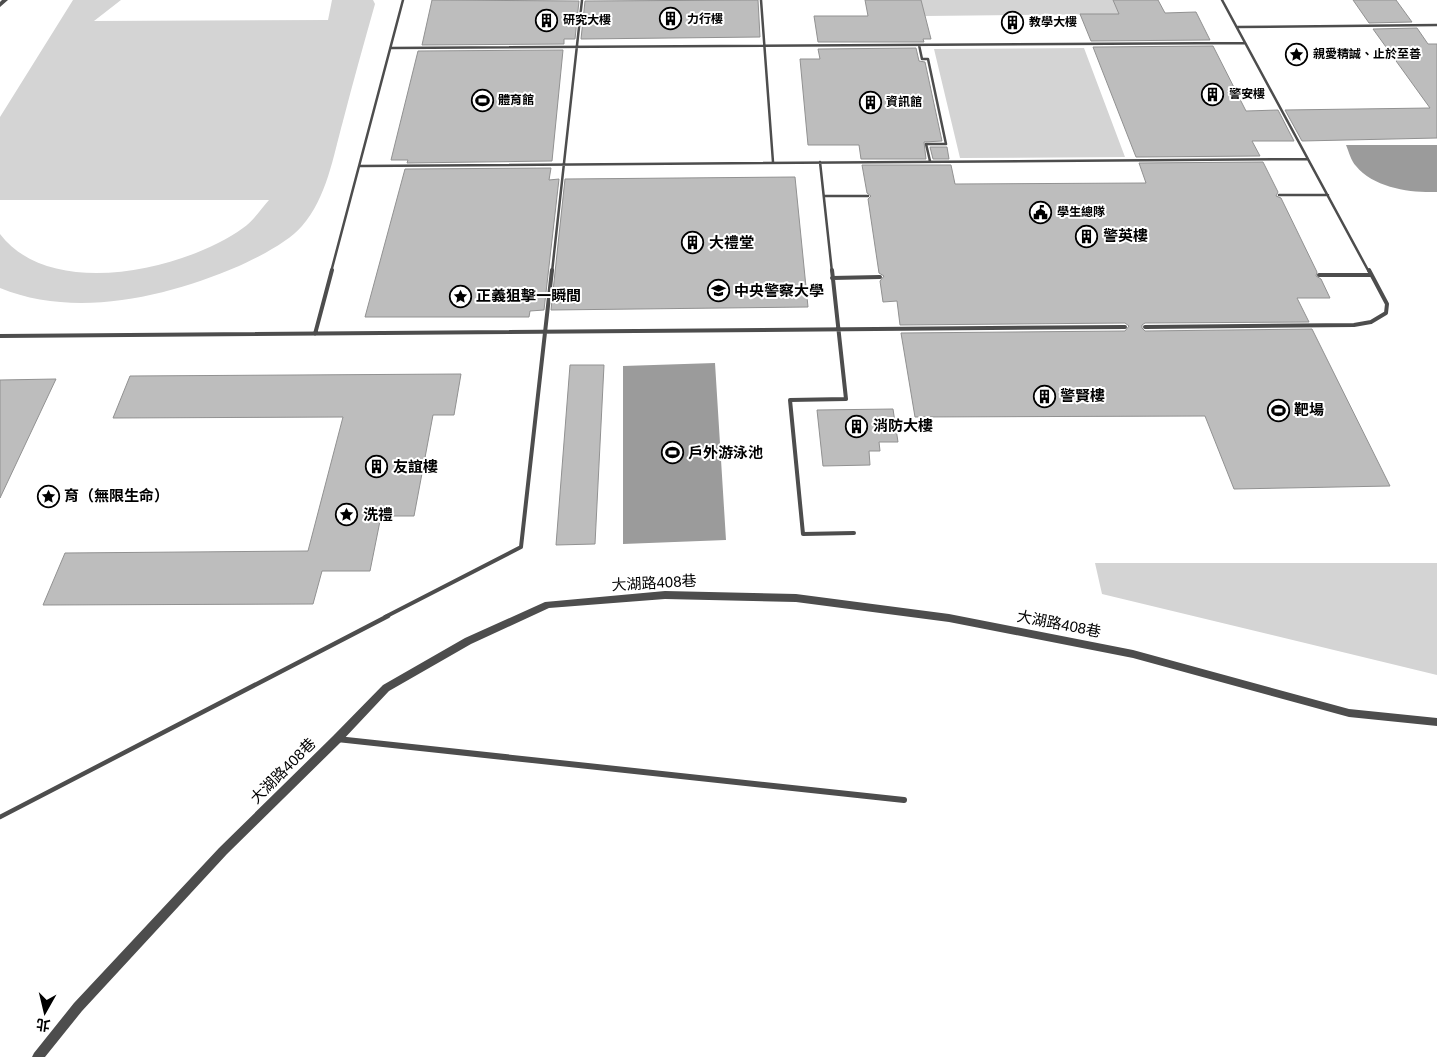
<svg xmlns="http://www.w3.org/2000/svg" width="1437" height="1057" viewBox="0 0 1437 1057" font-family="Arial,'Noto Sans TC',sans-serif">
  <rect width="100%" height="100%" fill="#fff"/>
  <path fill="#d4d4d4" d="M73,0H121L94,21L328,20L332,0H373L375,4C364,43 353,82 343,121C333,157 327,197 302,226C290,241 257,258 239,266C166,297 76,319 0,288V234C51,301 185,270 243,228C253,221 261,209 269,200H0V117Z
    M921,0H1113L1119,14L925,16Z
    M1084,48L1125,157L960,158L934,49Z
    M1095,563H1437V675L1102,594Z"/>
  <path fill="#9b9b9b" d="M1346,145H1437V192C1411,193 1374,188 1356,166C1351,161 1349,152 1346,145Z
    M715,363L726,540L623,544V366Z"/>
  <path fill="#bdbdbd" stroke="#919191" d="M432,0L579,1L575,39H564V44L422,45Z
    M758,0L760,37L581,39L585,1Z
    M865,0H921L931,39H923L924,42H818L814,16H868Z
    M1113,0H1158L1165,13L1196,12L1210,40L1091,41L1080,14H1119Z
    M1353,0H1396L1412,22L1369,23Z
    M1417,28L1428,44H1437V138L1302,141L1285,110L1430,108L1373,29Z
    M1213,46L1246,111L1278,110L1294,141H1252L1260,156L1136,157L1093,47Z
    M916,48L919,61L925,62L942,141L924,142L926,159H861L859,145H808L800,59H820L818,49Z
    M563,50L552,161L407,163L408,160H391L418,51Z
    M930,147H947L949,159H933Z
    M1263,162L1278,192L1276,196L1281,198L1317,272L1316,276L1321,279L1330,298H1297L1309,322L1145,323L1142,325V328L1145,331L1312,329L1390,486L1234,489L1205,416L915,417L901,333L1125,331L1129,326L1125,323L900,325L897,301L883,302L880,281L884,276L879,273L868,199L871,196L867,193L862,165H951L955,184L1146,183L1139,163Z
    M551,168L549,180L559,179L544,310L530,311L529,317H365L405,169Z
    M795,177L808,307L551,310L565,179Z
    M570,365H604L595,544L556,545Z
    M461,374L454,415H433L414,516H381L370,571H322L313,604L43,605L65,553L308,551L343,417L113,418L130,376Z
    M56,379L0,498V380Z
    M893,409L898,442H879L880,451H869L870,465L823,466L817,410Z"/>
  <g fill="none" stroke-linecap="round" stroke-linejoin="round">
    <path stroke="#4d4d4d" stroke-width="2.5" d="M761,0L773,162
      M1222,0L1369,272
      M1237,27L1437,25
      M919,45L922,59H928L946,144H926L930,161
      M391,48L1245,43
      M820,162L832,272
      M360,166L1308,159
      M1279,195H1328
      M824,196H868
      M331,272L403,0
      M552,272L582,0"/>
    <path stroke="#4d4d4d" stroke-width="4" d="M832,270L846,399L790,400L803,534L854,533
      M1319,275H1371
      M832,278L880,277
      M1145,327L1354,325L1371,322L1386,313L1387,304L1369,270
      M315,334L332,270
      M0,336L1125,327
      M385,617L521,547L552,270"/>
    <path stroke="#4d4d4d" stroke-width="4.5" d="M0,817L388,616"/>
    <path stroke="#4d4d4d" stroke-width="6" d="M337,739L904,800"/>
    <path fill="#4d4d4d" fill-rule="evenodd" d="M2,0H8L0,7V2Z
      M665,591L796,594L949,614L1133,650L1349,709L1437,718V726L1349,717L1133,658L949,622L796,602L665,599L549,608L471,644L389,691L341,742L227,854L82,1011L45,1057H32L34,1053L74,1003L219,848L333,736L383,685L465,638L545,602Z"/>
  </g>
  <defs>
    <symbol id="building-ring" viewBox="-11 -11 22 22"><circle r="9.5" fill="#fff" stroke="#000" stroke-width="1.5"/><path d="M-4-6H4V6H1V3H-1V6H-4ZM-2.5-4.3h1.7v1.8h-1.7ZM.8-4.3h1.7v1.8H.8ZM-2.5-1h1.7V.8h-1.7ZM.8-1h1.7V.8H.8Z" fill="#000"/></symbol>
    <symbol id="sight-ring" viewBox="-11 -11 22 22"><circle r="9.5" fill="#fff" stroke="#000" stroke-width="1.5"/><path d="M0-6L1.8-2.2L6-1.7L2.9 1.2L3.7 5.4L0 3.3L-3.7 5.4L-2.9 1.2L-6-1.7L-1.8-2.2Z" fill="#000"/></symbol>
    <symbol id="stadium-ring" viewBox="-11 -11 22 22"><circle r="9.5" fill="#fff" stroke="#000" stroke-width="1.5"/><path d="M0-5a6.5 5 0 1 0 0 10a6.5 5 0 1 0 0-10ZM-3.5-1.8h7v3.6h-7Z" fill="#000"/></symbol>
    <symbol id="civic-ring" viewBox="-11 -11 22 22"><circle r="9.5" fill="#fff" stroke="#000" stroke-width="1.5"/><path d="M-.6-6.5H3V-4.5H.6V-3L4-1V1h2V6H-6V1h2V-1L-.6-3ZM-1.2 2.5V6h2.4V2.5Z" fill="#000"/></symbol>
    <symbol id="university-ring" viewBox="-11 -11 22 22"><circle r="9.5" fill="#fff" stroke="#000" stroke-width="1.5"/><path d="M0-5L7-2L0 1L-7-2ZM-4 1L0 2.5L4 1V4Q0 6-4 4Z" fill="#000"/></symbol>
  </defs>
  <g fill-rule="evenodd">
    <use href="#building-ring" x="658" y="6" width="25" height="25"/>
    <use href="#building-ring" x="534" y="8" width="25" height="25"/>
    <use href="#building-ring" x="1000" y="10" width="25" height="25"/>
    <use href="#sight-ring" x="1284" y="42" width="25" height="25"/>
    <use href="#building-ring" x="1200" y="82" width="25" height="25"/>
    <use href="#stadium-ring" x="470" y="88" width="25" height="25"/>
    <use href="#building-ring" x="858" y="90" width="25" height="25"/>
    <use href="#civic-ring" x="1028" y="200" width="25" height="25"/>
    <use href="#building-ring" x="1074" y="224" width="25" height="25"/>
    <use href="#building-ring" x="680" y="230" width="25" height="25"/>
    <use href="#university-ring" x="706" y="278" width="25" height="25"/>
    <use href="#sight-ring" x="448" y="284" width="25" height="25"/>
    <use href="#building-ring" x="1032" y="384" width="25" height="25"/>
    <use href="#stadium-ring" x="1266" y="398" width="25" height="25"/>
    <use href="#building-ring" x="844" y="414" width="25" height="25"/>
    <use href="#stadium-ring" x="660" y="440" width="25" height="25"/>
    <use href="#building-ring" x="364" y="454" width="25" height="25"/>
    <use href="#sight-ring" x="36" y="484" width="25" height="25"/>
    <use href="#sight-ring" x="334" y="502" width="25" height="25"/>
  </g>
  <g text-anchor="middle" stroke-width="4" stroke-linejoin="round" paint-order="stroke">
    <g font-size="12" font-weight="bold" fill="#000" stroke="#fff" text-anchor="start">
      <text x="687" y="23">力行樓</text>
      <text x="563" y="24">研究大樓</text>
      <text x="1029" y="26">教學大樓</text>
      <text x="1313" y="58">親愛精誠、止於至善</text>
      <text x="1229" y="98">警安樓</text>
      <text x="498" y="104">體育館</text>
      <text x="886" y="106">資訊館</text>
      <text x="1057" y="216">學生總隊</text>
    </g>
    <g font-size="15" font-weight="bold" fill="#000" stroke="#fff" text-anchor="start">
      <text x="1103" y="241">警英樓</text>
      <text x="709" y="248">大禮堂</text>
      <text x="734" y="296">中央警察大學</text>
      <text x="476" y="301">正義狙擊一瞬間</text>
      <text x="1060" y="401">警賢樓</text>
      <text x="1294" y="415">靶場</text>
      <text x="873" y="431">消防大樓</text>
      <text x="688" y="458">戶外游泳池</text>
      <text x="393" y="472">友誼樓</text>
      <text x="64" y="501">育（無限生命）</text>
      <text x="363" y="520">洗禮</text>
    </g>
    <g font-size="15" fill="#000" stroke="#fff">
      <text transform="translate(654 583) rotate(-3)" y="5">大湖路408巷</text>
      <text transform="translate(1059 624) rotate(11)" y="5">大湖路408巷</text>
      <text transform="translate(283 771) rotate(-45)" y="5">大湖路408巷</text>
    </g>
  </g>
  <g transform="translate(45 1012) rotate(188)" stroke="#ffffff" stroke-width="4" paint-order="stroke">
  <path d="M0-4L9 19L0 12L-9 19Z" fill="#000000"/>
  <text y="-8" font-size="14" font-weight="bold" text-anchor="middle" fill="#000000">北</text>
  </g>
</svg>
